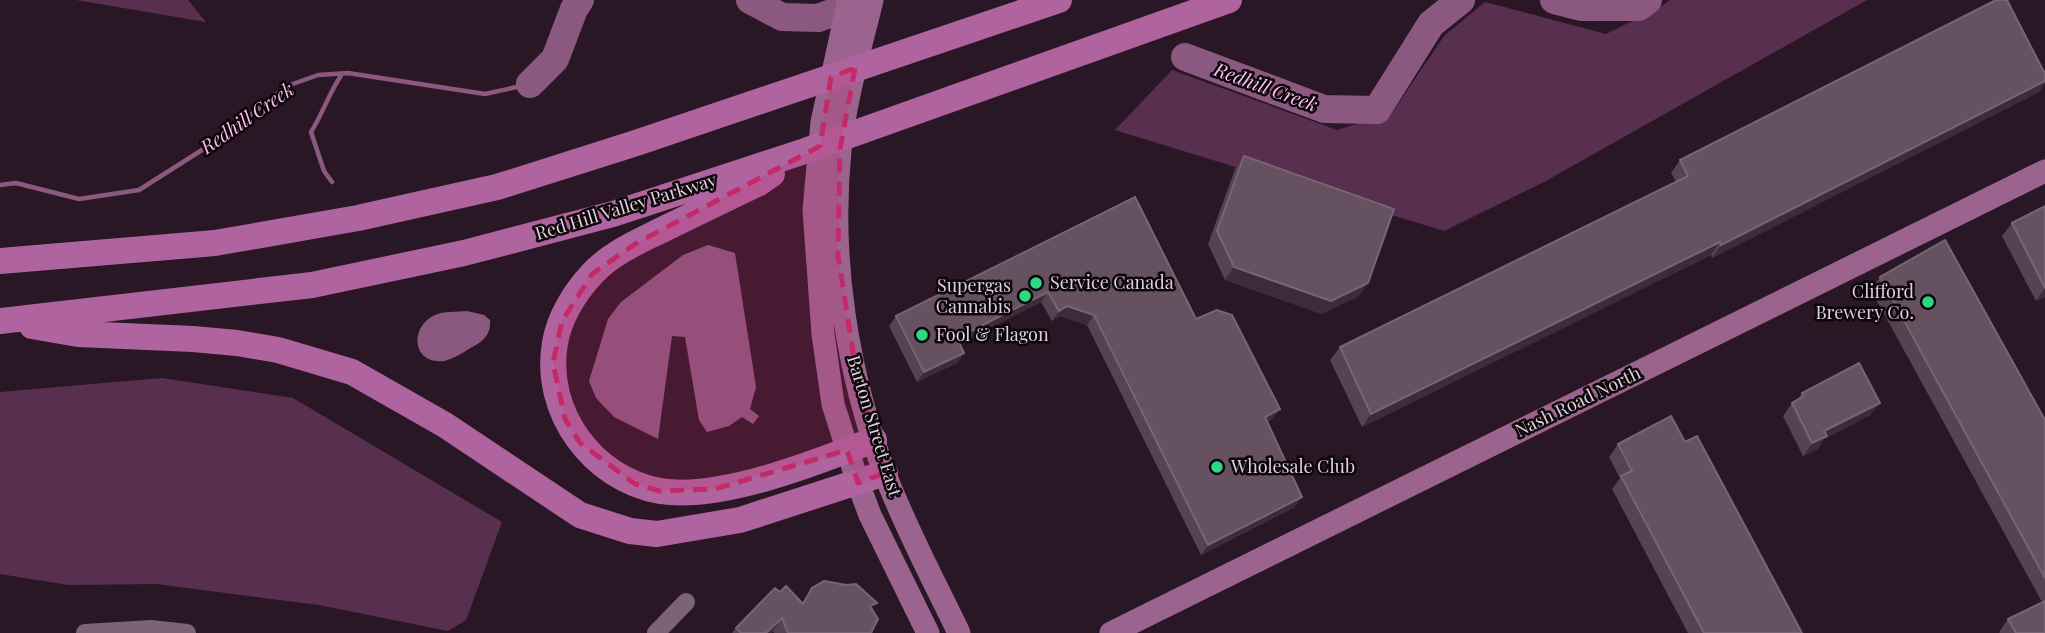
<svg xmlns="http://www.w3.org/2000/svg" width="2045" height="633" viewBox="0 0 2045 633" font-family="'Playfair Display',serif">
  <rect width="100%" height="100%" fill="#2a1725"/>
  <path fill="#592f50" d="M76,0H188L206,22Z
    M1670,0H1867L1544,182L1444,231L1115,130L1172,70L1337,130L1392,113L1444,36L1485,2L1606,34L1659,8Z
    M162,378L293,398L502,522L466,620L448,631L319,605L156,584L68,585L0,574V392Z"/>
  <path fill="#8b5980" d="M708,245L735,253L756,387L750,409L759,416L753,424L742,417L729,426L707,432L699,420L685,337L672,336L658,439L614,417L596,398L589,381L608,319L621,302L683,255Z
    M467,311L484,315L490,320C491,333 485,340 474,346C465,351 454,359 444,361C413,365 408,328 435,315C444,311 457,312 467,311Z"/>
  <g fill="none" stroke-linecap="round" stroke-linejoin="round">
    <path stroke="#8b5980" stroke-width="4.5" d="M332,182L324,171L311,132C323,113 329,93 342,74
      M0,185L16,183L79,199L139,190L224,136L287,86L318,75L348,73L485,94L530,84"/>
    <path stroke="#8b5980" stroke-width="28" d="M750,0L782,17L818,18L867,0
      M1554,0L1581,7H1639L1648,0
      M1185,57L1324,109L1377,110L1431,24L1461,0
      M530,84L555,59L574,9L580,0"/>
    <path stroke="#7c6476" stroke-width="18" d="M85,633L151,629L187,633
      M656,633L686,602"/>
    <path stroke="#9b648f" stroke-width="23" d="M849,0L822,122L814,210L823,334L833,404L858,483L870,515L928,633
      M872,0C860,50 845,100 840,151C829,259 847,372 885,474C906,529 934,581 959,633
      M1111,633L2045,171"/>
    <path stroke="#b0649f" stroke-width="26" d="M772,174L759,183C728,198 698,212 668,227C642,240 612,252 592,274C575,292 559,318 555,343C543,411 592,479 660,491C720,501 818,462 874,440
      M0,261L215,243L358,218L497,187L636,143L1059,0
      M0,321L312,285L464,253L613,214L805,151L1229,0
      M32,326L78,334L193,339L237,343L278,350L352,372L445,425L580,515L630,531L657,534L740,520L885,473"/>
  </g>
  <path fill="#564251" d="M2045,74V83L2039,92L1712,258L1711,255L1362,427L1330,360L1340,347L1676,182L1671,173L1680,160Z
    M1244,156L1359,296L1322,314L1225,280L1208,244L1235,169Z
    M1135,197L1196,319L1273,419L1267,422L1295,507L1201,555L1087,325L1060,316L1052,321L1041,302L960,343L964,353L957,363L917,382L889,326L896,316Z
    M2045,206V297L2036,301L2002,236L2012,223Z
    M1880,277L2045,420V633H2000L1999,632L2008,619L2042,602L1871,290Z
    M1802,393L1880,403L1870,415L1824,439L1818,449L1803,456L1783,416L1792,403L1798,399Z
    M1685,442L1802,633H1688L1612,489L1620,478L1609,457L1618,444Z
    M812,588L872,610L871,633H774L773,631L771,633H732L736,628L780,592L802,603Z"/>
  <path fill="#3e2a39" d="M2045,81V83L2039,92L1712,258L1721,245Z
    M1720,242L1711,255L1362,427L1371,414Z
    M1234,267L1368,283L1359,296L1322,314L1225,280Z
    M2045,288V297L2036,301Z
    M1048,292L1041,302L950,348L957,338Z
    M1067,306L1094,315L1087,325L1060,316L1052,321L1059,311Z
    M964,353L957,363L917,382L924,372Z
    M1880,403L1870,415L1824,439L1818,449L1803,456L1812,443L1824,431Z
    M1280,409L1273,419L1258,427L1265,417Z
    M1302,497L1295,507L1201,555L1208,545Z
    M782,618L773,631L771,633H766Z"/>
  <path fill="#655160" stroke="#786573" stroke-width="2" d="M1996,0H2007L2045,74V81L1721,245L1720,242L1371,414L1340,347L1688,176L1680,160Z
    M1244,156L1394,209L1368,283L1331,301L1234,267L1217,231Z
    M1135,197L1196,319L1217,310L1232,315L1280,409L1265,417L1302,497L1208,545L1094,315L1067,306L1059,311L1048,292L957,338L964,353L924,372L896,316Z
    M2045,206V288L2012,223Z
    M1945,240L2045,420V578L1880,277Z
    M1859,363L1880,403L1824,431L1827,436L1812,443L1792,403L1804,396L1802,393Z
    M1671,416L1685,442L1697,436L1802,633H1704L1621,476L1632,471L1618,444Z
    M824,581L846,585L856,584L877,603L870,606L878,619L871,633H788L782,618L766,633H741L736,628L775,588L780,592L786,586L803,604L812,588Z
    M2045,601V633H2016L2008,619Z"/>
  <path fill="#c52a68" fill-opacity="0.2" stroke="#c52a68" stroke-width="5" stroke-dasharray="14 9" stroke-linejoin="round" d="M855,68L840,149L838,256L858,383L885,473L858,483L847,450L715,489L660,491L635,484L580,443L565,419L553,363L562,321L592,274L635,244L820,146L831,77Z"/>
  <g fill="#2dd884" stroke="#0d060b" stroke-width="2.5">
    <circle cx="1036" cy="283" r="7"/>
    <circle cx="1025" cy="296" r="7"/>
    <circle cx="1928" cy="302" r="7"/>
    <circle cx="922" cy="335" r="7"/>
    <circle cx="1217" cy="467" r="7"/>
  </g>
  <g text-anchor="middle" stroke-width="5" stroke-linejoin="round" paint-order="stroke">
    <g font-size="18" fill="#dfd1db" stroke="#0d060b">
      <text transform="translate(626 207) rotate(-17)" y="6">Red Hill Valley Parkway</text>
      <text transform="translate(1578 402) rotate(-26)" y="6">Nash Road North</text>
      <text transform="translate(874 426) rotate(73)" y="6">Barton Street East</text>
    </g>
    <g font-size="18" fill="#dfd1db" stroke="#0d060b" text-anchor="start">
      <text x="1050" y="289">Service Canada</text>
      <text x="1011" y="292" text-anchor="end">Supergas<tspan x="1011" dy="21">Cannabis</tspan></text>
      <text x="1914" y="298" text-anchor="end">Clifford<tspan x="1914" dy="21">Brewery Co.</tspan></text>
      <text x="936" y="341">Fool &amp; Flagon</text>
      <text x="1231" y="473">Wholesale Club</text>
    </g>
    <g font-size="19" font-style="italic" fill="#fcbeed" stroke="#0d060b">
      <text transform="translate(1266 87) rotate(20)" y="7">Redhill Creek</text>
      <text transform="translate(247 118) rotate(-35)" y="7">Redhill Creek</text>
    </g>
  </g>
</svg>
